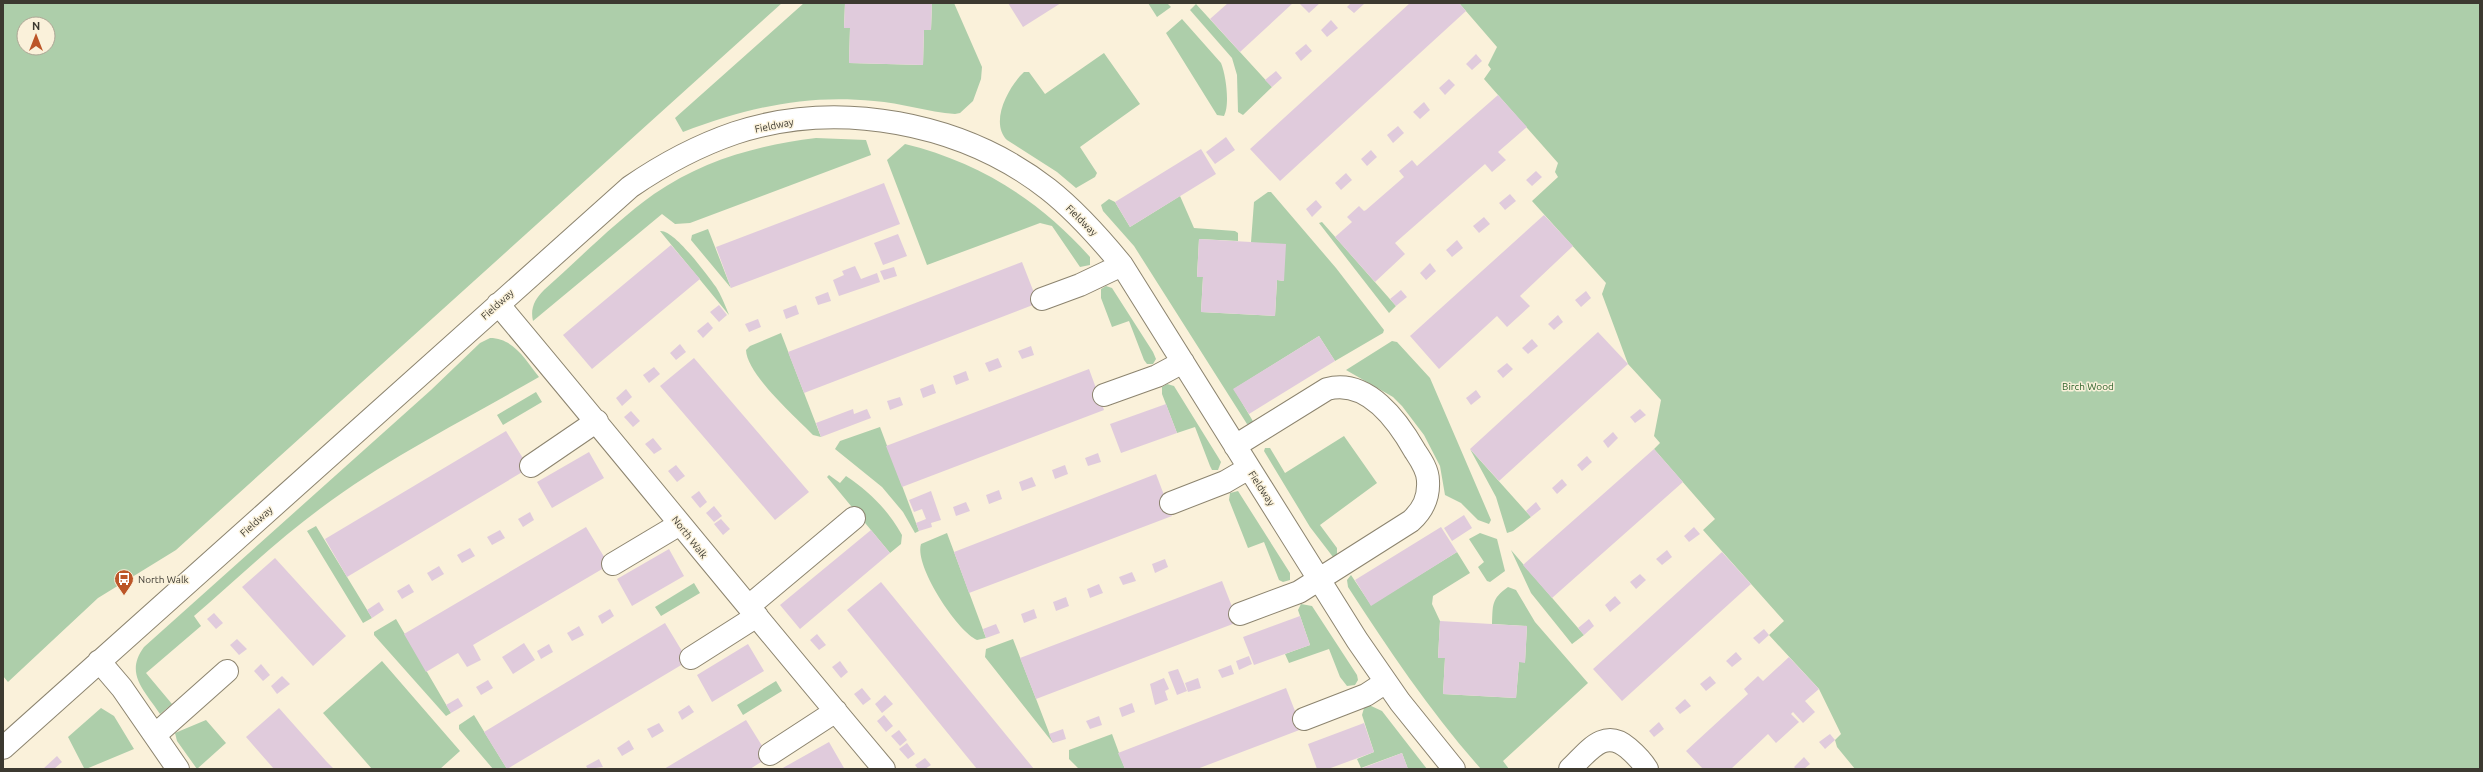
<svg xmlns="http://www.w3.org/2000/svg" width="2483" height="772" viewBox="0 0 2483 772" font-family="Ubuntu,sans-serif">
  <rect width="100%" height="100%" fill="#faf1da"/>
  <path fill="#adceaa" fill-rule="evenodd" d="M3,3H782L176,550L98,598L8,682L3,676ZM24,24H48V48H24Z
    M804,3H845L844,28H850L849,63L923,65L924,30H931L932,3H954L982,67L981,79L973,101L960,113L955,114C928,112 901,103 874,101C805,94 747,108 683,132L675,118Z
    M1148,3H1167L1171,7L1157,17Z
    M1459,3H2480V769H1855L1837,747L1835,740L1841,734L1819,689L1769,635L1784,621L1703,530L1715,519L1654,449L1660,443L1654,436L1661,400L1628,364L1602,294L1606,283L1532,201L1558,177L1555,172L1558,163L1484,79L1491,69L1488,65L1497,47Z
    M1196,4L1272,87L1243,115L1238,112L1237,75L1232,58L1190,10Z
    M1182,19L1221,63C1226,75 1230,105 1224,116L1217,115L1166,33Z
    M1104,53L1140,104L1080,147L1097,173L1095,177L1076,188L1057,172L1007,140C989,122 1009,86 1024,72H1029L1045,94Z
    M816,138L866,140L871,155L690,223L675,224L662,214L533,321C530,308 535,299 544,290C580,258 615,222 654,194C703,160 758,145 816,138Z
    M905,144C979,162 1039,200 1090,257V265L1080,267L1052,226L1040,223L927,265L887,160Z
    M1268,192H1271L1336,268L1384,330L1383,333L1335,361L1319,336L1234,389L1254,423L1247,424L1134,246L1103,211L1101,205L1109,199L1115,202L1130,227L1180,196L1194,228L1235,231L1238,233V241L1199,239L1197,277H1203L1201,312L1275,316L1277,280L1284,281L1251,242L1254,202Z
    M1322,222L1396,306L1389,313L1319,223Z
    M708,229L731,288L691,240L692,235Z
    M660,231C674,229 707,275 716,287C721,295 725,305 729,315Z
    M1106,286L1112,288L1153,352L1156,359L1153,364H1147L1144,360L1129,321L1112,327L1101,298V289Z
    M781,333L821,437L813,435C796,417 747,375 746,350L750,346Z
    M490,338C514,338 526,361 539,377C468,418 386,459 321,508C276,541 236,580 194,616L201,626L146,673L172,704L160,714C145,691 124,674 144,647L431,390L480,343Z
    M1392,341L1397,342L1430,378L1491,520L1489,524L1478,520L1461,503L1445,495L1440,466L1424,435L1402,406L1393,397L1346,370Z
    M1167,384L1174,386L1218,457L1221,462L1218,470H1212L1210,466L1195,427L1177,433L1162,394V387Z
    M536,392L542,402L503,425L497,415Z
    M880,427L919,531L915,533L903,512L882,487L835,449L840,441Z
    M1344,436L1377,483L1320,525L1337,548V557H1333L1310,527L1264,451L1265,448H1270L1285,473Z
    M1470,449L1531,517L1513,531L1507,533L1496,497Z
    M829,475L840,483L846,476C870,492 888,510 902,535L901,544L890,553L827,477Z
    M1238,491L1290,573V580L1283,582L1279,580L1264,542L1248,548L1229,500L1230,493Z
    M316,526L372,618L363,623L307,531Z
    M947,533L986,638L977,640C957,631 914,566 921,544Z
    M1480,533L1497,539L1505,571L1490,582L1487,581L1478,567L1484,562L1469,539Z
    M1511,550L1584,635L1572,644L1531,593Z
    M1457,552L1470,573L1433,596L1432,604L1440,621L1438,658H1445L1443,694L1516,698L1519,662H1525L1527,626L1492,624C1493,605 1491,599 1508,587L1516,590L1535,622L1588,683L1503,761L1509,769H1481C1431,713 1389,650 1348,587L1347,580L1351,575L1371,605Z
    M694,583L700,593L661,616L655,607Z
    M1301,604L1312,606L1357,675L1358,680L1355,685L1347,686L1340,677L1329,649L1289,663L1285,654L1310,645L1298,610Z
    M396,619L451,713L446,716L374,635V632Z
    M1013,639L1053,743L985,657L986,649Z
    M382,661L460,751L440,769H372L323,713Z
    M776,681L782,691L743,715L737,705Z
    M1369,705L1382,711L1427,769H1408L1402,753L1361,768L1357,759L1374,752L1362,715L1364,708Z
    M101,708L114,716L134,749L86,769L84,768L68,737Z
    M474,715L507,769H493L459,729V725Z
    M206,720L226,743L197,769L177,741L175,733Z
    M1112,734L1125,769H1079L1069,759V750Z"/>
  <path fill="#e0cbdc" d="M845,3H932L931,30H924L923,65L849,63L850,28H844Z
    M1008,3H1061L1023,27Z
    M1228,3H1293L1240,52L1210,19Z
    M1299,3H1320L1309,13Z
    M1351,3H1363L1364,4L1354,13L1347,7Z
    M1410,3H1459L1466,11L1280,181L1250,149Z
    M1331,20L1338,28L1327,37L1321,30Z
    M1306,44L1312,51L1301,61L1295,53Z
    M1476,54L1482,61L1472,70L1466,64Z
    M1276,71L1282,78L1272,87L1265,80Z
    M1449,79L1455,85L1445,95L1439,88Z
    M1498,95L1527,127L1498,152L1506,160L1492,172L1485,164L1395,243L1405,254L1375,282L1335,237L1352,222L1347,217L1359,206L1364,211L1366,210L1404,177L1399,171L1412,160L1417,166Z
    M1424,102L1430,110L1420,119L1413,112Z
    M1398,126L1404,133L1393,143L1387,135Z
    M1226,137L1235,150L1215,164L1206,152Z
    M1201,149L1216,174L1130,227L1115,202Z
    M1371,150L1377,157L1367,166L1361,159Z
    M1536,171L1542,177L1532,186L1526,180Z
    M1346,173L1352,180L1341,190L1335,183Z
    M884,183L900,224L731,288L716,247Z
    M1510,194L1516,201L1505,210L1499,203Z
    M1316,200L1322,207L1312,217L1306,209Z
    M1544,215L1573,246L1520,296L1530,306L1507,327L1497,316L1439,369L1410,336Z
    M1484,217L1490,224L1479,233L1473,226Z
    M898,234L907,256L883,265L874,243Z
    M1199,239L1286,244L1284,281L1277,280L1275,316L1201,312L1203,277H1197Z
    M1457,240L1463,248L1452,257L1446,250Z
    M671,245L700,279L592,369L563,335Z
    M1022,262L1038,303L804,393L788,352Z
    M1430,263L1436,271L1426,280L1420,273Z
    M855,266L861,279L877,273L880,282L839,296L833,280L844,275L842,271Z
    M894,267L897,276L884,280L880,271Z
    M1401,290L1407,297L1396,306L1390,299Z
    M1586,291L1591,298L1581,307L1575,300Z
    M828,292L831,301L818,305L815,297Z
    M719,305L727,315L719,322L710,312Z
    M796,305L799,314L786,319L783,310Z
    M1558,315L1563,322L1554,330L1548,324Z
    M758,319L761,327L749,332L745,324Z
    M708,322L713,328L703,338L697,331Z
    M1598,332L1628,364L1499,481L1470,449Z
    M1319,336L1335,361L1249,414L1233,389Z
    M1532,339L1538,346L1528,354L1522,348Z
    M680,344L686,352L676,360L670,353Z
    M1031,346L1034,355L1022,359L1018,351Z
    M694,358L809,492L775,520L660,386Z
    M998,358L1002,367L989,372L985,363Z
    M1507,363L1513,369L1503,378L1497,371Z
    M654,367L660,374L649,383L643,375Z
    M1089,369L1104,410L902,487L886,446Z
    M966,371L969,380L956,385L953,376Z
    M933,384L936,393L923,398L920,389Z
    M626,389L632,397L622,406L616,398Z
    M1476,390L1481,397L1471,405L1466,398Z
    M900,397L903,405L890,410L887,401Z
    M1166,404L1177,433L1121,453L1110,424Z
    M853,409L854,414L867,409L871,418L821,437L816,423Z
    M1640,409L1646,415L1635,423L1630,417Z
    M631,411L640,421L633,427L624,417Z
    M506,431L529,468L347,577L325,539Z
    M1613,432L1618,438L1608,448L1603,441Z
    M653,438L662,449L654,454L645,444Z
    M1654,449L1683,482L1552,598L1523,565Z
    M589,452L604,478L552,508L537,482Z
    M1098,453L1101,462L1088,466L1085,458Z
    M1587,456L1592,462L1582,471L1577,465Z
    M676,465L685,476L677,482L668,471Z
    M1065,465L1068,474L1055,479L1052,470Z
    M1156,474L1172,516L969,593L954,552Z
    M1032,477L1036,486L1022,491L1019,482Z
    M1562,479L1567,485L1557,494L1552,488Z
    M999,490L1002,499L989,504L986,495Z
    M699,491L707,502L700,508L691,497Z
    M931,491L941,520L931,523L932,527L919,531L916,523L926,519L922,509L914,512L909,500Z
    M966,502L970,511L956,516L953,507Z
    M1536,502L1541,509L1531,517L1526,511Z
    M714,506L722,516L714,522L706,513Z
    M530,512L534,520L523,527L518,519Z
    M1464,515L1472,528L1452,541L1444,528Z
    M721,519L730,529L723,535L714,524Z
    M586,527L609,565L473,645L481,660L467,667L458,653L426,672L404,634Z
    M1441,527L1457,552L1371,606L1355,580Z
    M1694,527L1700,534L1689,542L1684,536Z
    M500,530L505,538L492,545L487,537Z
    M871,530L890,553L800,629L780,605Z
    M470,548L475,556L462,563L457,555Z
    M669,549L684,576L632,606L617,579Z
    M1667,550L1672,557L1662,565L1656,559Z
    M1722,552L1751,584L1622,701L1593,669Z
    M275,558L346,636L313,666L242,587Z
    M1165,559L1168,567L1155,573L1152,564Z
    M439,566L444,574L432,581L427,573Z
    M1132,572L1136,581L1123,585L1119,577Z
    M1640,574L1646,580L1636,589L1630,582Z
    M1222,581L1238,622L1036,699L1020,658Z
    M881,582L948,664L1034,769H977L847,610Z
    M409,584L414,592L402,599L397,591Z
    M1099,584L1103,593L1090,598L1087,589Z
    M1615,596L1621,603L1610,612L1605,605Z
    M1066,597L1069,606L1056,611L1053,602Z
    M379,602L384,610L372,618L367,610Z
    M610,609L614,616L602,624L598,616Z
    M1034,609L1037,618L1024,623L1021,614Z
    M214,613L223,623L216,629L207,619Z
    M1300,616L1310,645L1254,665L1243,637Z
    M1589,619L1594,626L1584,635L1578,628Z
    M1440,621L1527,626L1525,663L1519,662L1516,698L1443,694L1445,658H1438Z
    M665,623L688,661L507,769L484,732Z
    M996,624L1000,633L986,638L983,629Z
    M579,626L584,635L572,641L567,633Z
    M1764,629L1769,635L1759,644L1753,638Z
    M817,634L826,645L819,650L810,640Z
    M237,639L247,649L239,655L230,645Z
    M524,643L535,660L513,674L502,657Z
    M549,644L553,652L541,659L537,651Z
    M748,644L764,671L712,702L697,675Z
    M1736,652L1742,659L1732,667L1726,661Z
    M1249,656L1252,664L1239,670L1236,661Z
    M1789,657L1819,689L1805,701L1815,712L1803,723L1793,712L1791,714L1799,722L1776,743L1768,734L1731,769H1703L1686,751L1748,694L1744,689L1758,676L1763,681Z
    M840,661L848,672L841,678L832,667Z
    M261,664L270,675L263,681L254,671Z
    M1231,665L1234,674L1222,678L1218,670Z
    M1178,669L1187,691L1177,695L1168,672Z
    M282,676L290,684L277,694L271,686Z
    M1710,676L1716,683L1706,691L1700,684Z
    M1164,678L1169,689L1165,691L1168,700L1155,705L1150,684Z
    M1198,678L1201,688L1188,692L1185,683Z
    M488,680L493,688L481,695L476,687Z
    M862,688L871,699L863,705L854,694Z
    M1286,688L1302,729L1197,769H1125L1118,753Z
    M885,695L893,704L882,713L875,704Z
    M458,698L463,706L451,713L446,705Z
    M1685,699L1691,706L1680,714L1675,708Z
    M1132,703L1135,712L1122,717L1119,708Z
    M689,705L694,712L682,720L678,712Z
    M279,708L326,761L334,769H274L246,737Z
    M884,715L893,726L886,732L877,721Z
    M1099,716L1102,725L1090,729L1086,721Z
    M746,720L769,757L750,769H664Z
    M1659,722L1664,729L1654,737L1649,731Z
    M659,723L664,731L652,738L647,729Z
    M1364,723L1374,752L1328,769H1317L1308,744Z
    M1063,729L1066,739L1053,743L1049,734Z
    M899,730L907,740L900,746L891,736Z
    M1830,734L1835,740L1825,749L1819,742Z
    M629,740L634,749L622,756L617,748Z
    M829,742L844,768L781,769Z
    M907,743L915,754L908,759L899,749Z
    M1402,753L1408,769H1360Z
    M57,756L62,762L54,769H43Z
    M1804,757L1810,764L1804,769H1796L1794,767Z
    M925,758L931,765L925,769H918L915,765Z
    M599,759L603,767L588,769L586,766Z"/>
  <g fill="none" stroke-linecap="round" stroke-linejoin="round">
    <defs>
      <path id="minor" d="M1042,299L1080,285L1122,265
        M498,304C627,458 754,615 884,769
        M1104,395L1157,376L1183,362
        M1235,446L1327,389C1367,378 1398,421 1415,451C1421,460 1428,470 1428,481C1429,498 1423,510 1411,521L1299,592L1240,614
        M531,466L597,421
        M1171,503L1225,482L1249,468
        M613,564L680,524
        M749,606L854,518
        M691,658L757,616
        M99,661L122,688L178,769
        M1304,719L1366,695L1386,682
        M155,735L227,671
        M3,748L630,187C662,165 697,146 735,133C838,99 962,122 1048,189C1076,211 1099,237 1122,265L1357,640L1400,702L1454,769
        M770,754L836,711
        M1570,769C1588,752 1604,727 1628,748C1635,754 1642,761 1647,769"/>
    </defs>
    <use href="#minor" stroke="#8c846f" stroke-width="24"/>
    <use href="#minor" stroke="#fff" stroke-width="22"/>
  </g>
  <defs>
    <symbol id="bus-pin" viewBox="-11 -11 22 30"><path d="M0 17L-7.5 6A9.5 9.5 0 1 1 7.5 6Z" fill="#bc5628" stroke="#faf1da"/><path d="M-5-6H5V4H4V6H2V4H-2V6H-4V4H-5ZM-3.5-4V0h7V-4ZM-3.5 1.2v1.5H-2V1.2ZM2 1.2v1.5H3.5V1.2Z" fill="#fff"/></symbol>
  </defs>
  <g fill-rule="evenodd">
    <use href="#bus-pin" x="113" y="568" width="22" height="30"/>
  </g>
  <g text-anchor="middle" stroke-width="3" stroke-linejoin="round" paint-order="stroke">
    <g font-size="10" fill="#3c3930" stroke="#faf1da">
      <text transform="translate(774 125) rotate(-11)" y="4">Fieldway</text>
      <text transform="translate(1082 220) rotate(45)" y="4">Fieldway</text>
      <text transform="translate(497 304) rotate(-42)" y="4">Fieldway</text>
      <text transform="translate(1262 488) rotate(57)" y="4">Fieldway</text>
      <text transform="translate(256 521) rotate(-42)" y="4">Fieldway</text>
      <text transform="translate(690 537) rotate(52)" y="4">North Walk</text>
    </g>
    <g font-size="10" fill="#2d622b" stroke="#faf1da">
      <text x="2088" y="390">Birch Wood</text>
    </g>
    <g font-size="10" fill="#3c3930" stroke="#faf1da" text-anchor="start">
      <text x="138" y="583">North Walk</text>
    </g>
  </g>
  <rect width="2483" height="772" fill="none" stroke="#3c3930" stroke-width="8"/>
  <g transform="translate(36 36)"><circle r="19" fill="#faf1da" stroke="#aea796"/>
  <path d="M0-3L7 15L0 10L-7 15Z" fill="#bc5628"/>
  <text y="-6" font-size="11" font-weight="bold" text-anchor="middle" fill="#3c3930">N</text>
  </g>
</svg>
